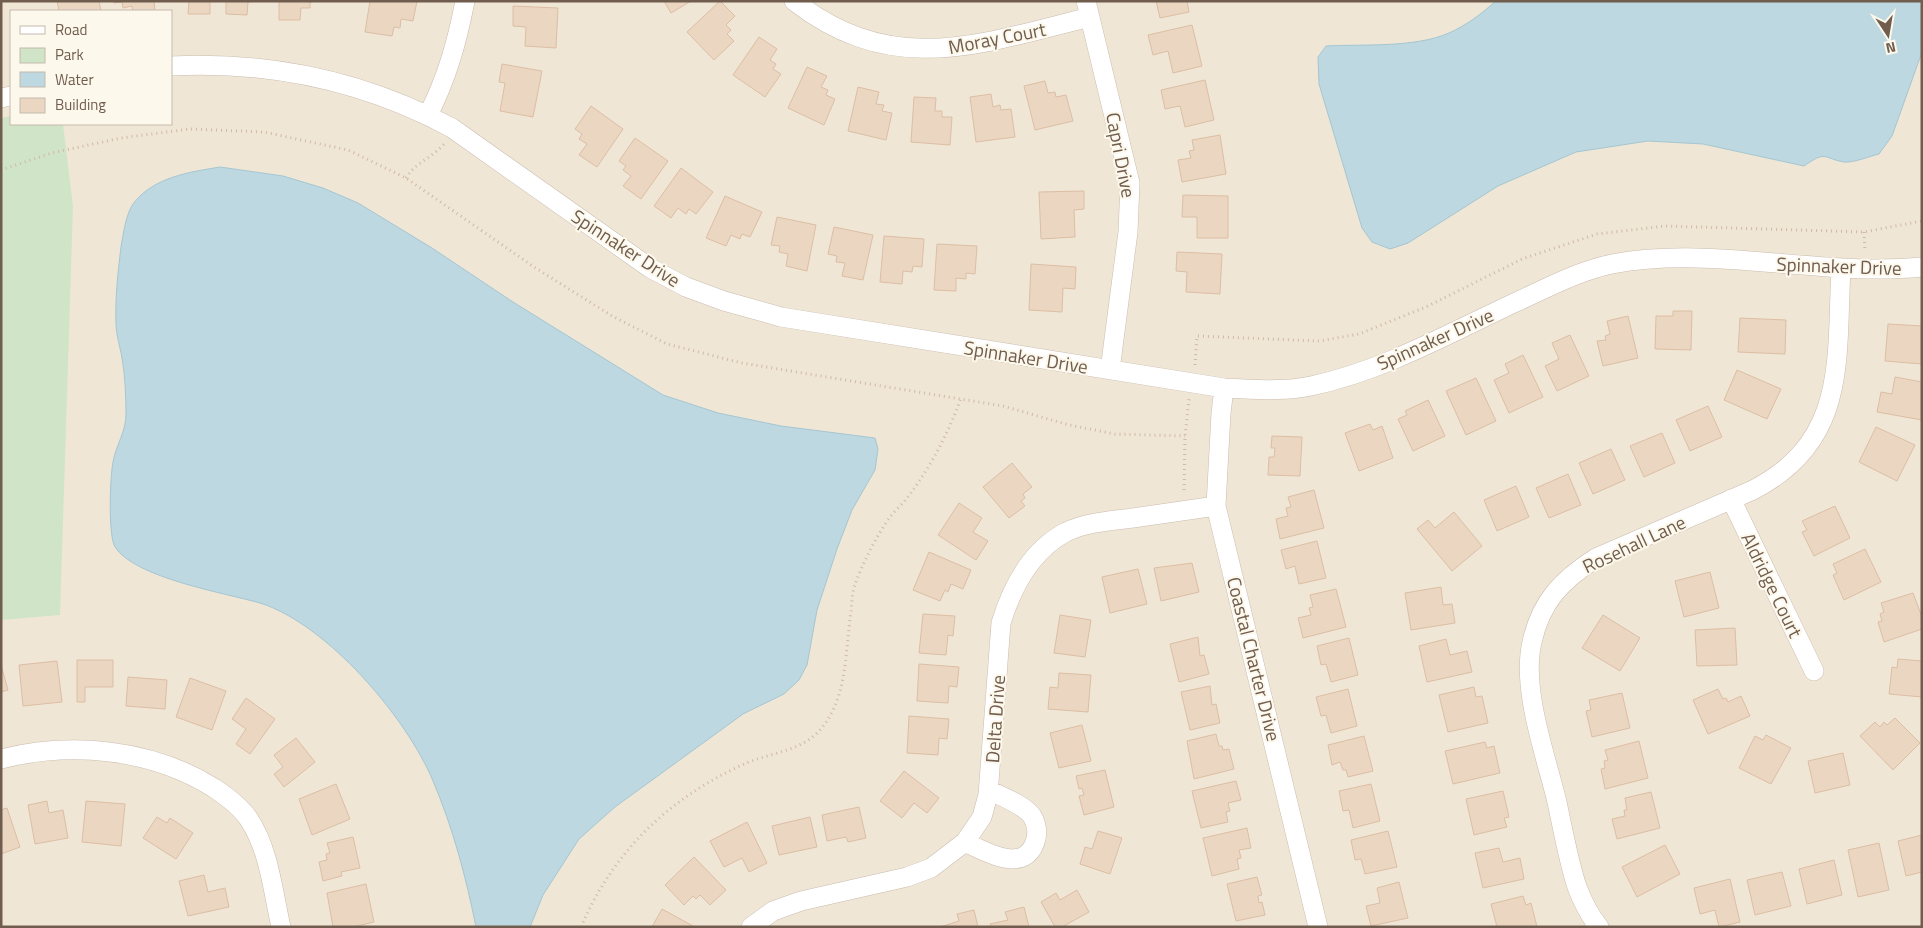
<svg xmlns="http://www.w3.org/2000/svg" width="1923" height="928" viewBox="0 0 1923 928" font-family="'Titillium Web',sans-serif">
  <rect width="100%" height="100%" fill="#f9f4e6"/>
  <path fill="#f0e6d6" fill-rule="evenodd" d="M1,1H1922V927H1ZM11,11H171V124H11Z"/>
  <path fill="#d0e5c7" d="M11,116V124H63L73,207L60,615L1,620V118Z"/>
  <path fill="#bdd8e1" stroke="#a5c6d1" d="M1496,1H1922V52L1892,136L1879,154C1870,156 1854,163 1844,162C1822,158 1827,150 1804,166L1703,144L1648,141L1576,152L1498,186L1408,243L1390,249L1372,242L1362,228L1319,84L1318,57L1326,46C1363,44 1415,48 1449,33C1467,25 1481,14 1496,1Z
    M220,167L283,176L323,188L358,203L432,248L513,302L663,395L718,413L781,426L875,438L878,449L875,470L852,510L837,549L817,610L807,665L799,680L784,694L743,714L615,807L579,839L543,895L530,927H476C466,877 453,828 433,781C407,718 327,624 260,603C225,593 135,578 115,547C108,535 110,477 113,462C116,445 126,432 126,414C126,396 125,375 122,358C120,346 116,335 116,323C115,298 118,272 121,247C123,235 126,214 133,204C153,177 190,172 220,167Z"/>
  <path fill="#ebd6c1" stroke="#dcbea4" d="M57,1H99L101,11H59Z
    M113,1H154L155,11H133L132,6L123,8L122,2L114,3Z
    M189,1H210V14H188Z
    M226,1H257L248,2L247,15L226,14Z
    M279,1H319L310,2V8H301L300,20H279Z
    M370,1H417L413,21L401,19L400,28L394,27L392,36L365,32Z
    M664,1H691L671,13Z
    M720,1L735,16L726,25L731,30L727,34L734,41L714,60L687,32Z
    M1156,1H1187L1189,12L1160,18Z
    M513,6L558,8L556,48L525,46L526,27L513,26Z
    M1192,25L1202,66L1173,73L1168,51L1153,55L1148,35Z
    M759,37L777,49L770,60L776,64L773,69L781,74L765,97L733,75Z
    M502,64L542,71L533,117L500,111L505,83L499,82Z
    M807,67L827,76L821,87L828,90L826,95L835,99L824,125L788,108Z
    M1205,80L1214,120L1185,127L1180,106L1165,109L1161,90Z
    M1045,81L1048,93L1055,92L1056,97L1066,95L1073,121L1035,130L1024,86Z
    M858,87L879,92L876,104L884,105L882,111L892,113L886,140L848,131Z
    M991,94L993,107L1000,105L1001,110L1011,109L1015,137L976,142L970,97Z
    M914,97L936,98L935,111H942V117H952L950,145L911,142Z
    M591,106L623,129L597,167L579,155L587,144L579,139L582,134L575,129Z
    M1220,135L1226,174L1182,182L1178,160L1191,158L1189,151L1194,150L1192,140Z
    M635,138L668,161L641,199L623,186L631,176L623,170L626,166L619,161Z
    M681,168L713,192L696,214L689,209L686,214L678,208L671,218L654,206Z
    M1084,191V209L1074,210L1075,237L1041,239L1039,192Z
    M1183,195L1228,196V238H1197V217H1182Z
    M725,196L762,212L750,237L742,234L740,239L731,235L726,246L706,238Z
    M777,217L816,225L807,271L786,266L788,254L779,252L780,246L771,245Z
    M834,227L873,235L863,280L842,276L845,263L836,262L837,256L828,254Z
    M884,236L924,239L922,267L913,266L912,272L903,271L902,284L880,282Z
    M937,244L977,246L975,274L966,273V279L956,278V291L934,290Z
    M1177,252L1222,254L1220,294L1186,292L1187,272L1176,271Z
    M1031,264L1076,267L1075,289L1063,288L1062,312L1029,310Z
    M1673,311H1692L1691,350L1655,349L1656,316H1673Z
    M1628,316L1638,358L1603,366L1597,341L1606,340L1605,336L1610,334L1607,321Z
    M1740,318L1786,320L1785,354L1738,352Z
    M1888,324L1922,326V364L1885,361Z
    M1570,335L1589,376L1557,391L1545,366L1559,359L1552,343Z
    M1523,355L1543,397L1509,413L1494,380L1509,373L1505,364Z
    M1737,370L1781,389L1767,419L1724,400Z
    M1895,377L1922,382V420L1877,412L1881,392L1892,394Z
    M1476,378L1496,421L1466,435L1446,391Z
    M1428,400L1445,436L1413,451L1398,419L1407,415L1405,411Z
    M1708,406L1722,437L1690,451L1676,420Z
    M1370,424L1373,430L1382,426L1393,458L1359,471L1345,433Z
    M1876,427L1915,445L1897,481L1859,462Z
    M1662,433L1675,463L1644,477L1630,446Z
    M1272,436L1302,437L1300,476L1268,475L1269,457H1274L1275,448H1271Z
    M1611,449L1625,480L1593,494L1579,463Z
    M1012,463L1032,487L1023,494L1025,498L1021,501L1025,506L1009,518L983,487Z
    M1568,474L1581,505L1549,518L1536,488Z
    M1516,486L1529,517L1497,531L1484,500Z
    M1314,490L1324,528L1280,539L1276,519L1288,516L1286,508L1291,507L1288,497Z
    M959,503L982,518L973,532L988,541L976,560L938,535Z
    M1835,506L1850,538L1814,556L1802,532L1807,530L1802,521Z
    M1454,512L1482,546L1452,571L1417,529L1428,520L1435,528Z
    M1317,541L1326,578L1299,584L1295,566L1286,569L1281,550Z
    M1865,549L1881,582L1844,600L1833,575L1837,573L1833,564Z
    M929,552L971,570L963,589L951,584L948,592L945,590L940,601L913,590Z
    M1192,563L1199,592L1161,601L1154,568Z
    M1138,569L1147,604L1110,613L1102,577Z
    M1710,572L1719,608L1684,617L1675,581Z
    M1441,587L1443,605L1452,604L1455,623L1411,630L1405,593Z
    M1336,589L1346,627L1303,638L1298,618L1311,615L1309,608L1313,607L1310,595Z
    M1913,593L1922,617V629L1884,642L1878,622L1882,621L1880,614L1884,612L1881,603Z
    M923,614L955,616L953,636L948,635L946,655L919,653Z
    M1060,615L1091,620L1085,657L1054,653Z
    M1603,615L1640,638L1620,671L1582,648Z
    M1735,628L1737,665L1697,666L1695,630Z
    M1198,637L1200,656L1204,655L1209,674L1179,682L1170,644Z
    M1349,638L1358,675L1331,682L1326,664L1321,665L1317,646Z
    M1446,639L1450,655L1467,651L1472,672L1427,682L1419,646Z
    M1898,659L1922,661V697L1889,694L1892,667L1897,668Z
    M77,660H113V687H85V702H77Z
    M57,661L62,702L23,706L19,665Z
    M919,664L959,667L957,687L949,686L948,703L917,701Z
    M1,665L8,690L1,692Z
    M1059,673L1091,675L1088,712L1048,709L1050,687L1058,688Z
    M128,677L167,680L165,709L126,706Z
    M190,678L226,691L212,730L176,717Z
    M1210,686L1212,705L1216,704L1220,723L1190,730L1181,692Z
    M1474,687L1476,697L1482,696L1488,723L1448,732L1439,695Z
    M1348,689L1357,726L1331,733L1326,715L1321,716L1316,697Z
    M1718,689L1723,699L1726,698L1728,702L1741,696L1750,716L1708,734L1693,700Z
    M1622,693L1630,728L1592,737L1586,711L1591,710L1589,700Z
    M246,698L275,719L250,754L236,744L246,729L232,719Z
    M909,716L949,719L947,739L939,738L938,755L907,753Z
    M1895,718L1920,743L1893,770L1860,736L1875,722L1880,727L1884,722L1887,725Z
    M1082,725L1091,761L1059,768L1050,733Z
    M1216,734L1219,746H1222L1223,750L1229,749L1234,769L1194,779L1187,741Z
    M1766,735L1791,748L1771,784L1739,768L1755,736L1763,740Z
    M1364,736L1373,771L1348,777L1346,770H1343L1340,762L1332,765L1328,745Z
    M296,738L315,762L284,787L274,774L283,767L274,755Z
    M1639,741L1648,778L1605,789L1601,769L1605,768L1604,761L1608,760L1605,750Z
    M1485,742L1487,748L1494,746L1500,773L1453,784L1445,751Z
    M1843,753L1850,785L1815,793L1808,761Z
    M1105,770L1114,807L1084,815L1079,796L1084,795L1082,788L1079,789L1076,776Z
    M904,771L939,798L927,813L914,803L902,818L880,801Z
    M1236,781L1241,800L1228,803L1230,811L1226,812L1228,822L1201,828L1192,791Z
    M336,784L350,819L312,835L299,799Z
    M1371,784L1380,821L1353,828L1349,810L1343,811L1339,791Z
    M1503,791L1509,817L1504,818L1507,827L1474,835L1466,799Z
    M1651,792L1660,828L1617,839L1612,819L1625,816L1624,810H1627L1625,798Z
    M47,801L49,813L63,810L68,838L35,844L28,805Z
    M86,801L125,804L121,846L82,842Z
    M859,807L866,838L848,842L846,837L827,841L822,815Z
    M7,808L20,847L1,854V810Z
    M157,817L167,823L170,818L193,833L176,859L143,838Z
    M810,817L817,847L779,855L772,826Z
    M747,822L767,863L749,872L742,858L724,867L710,841Z
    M1247,828L1251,848L1239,850L1241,858L1237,859L1239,869L1212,876L1203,838Z
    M1098,831L1122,838L1110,874L1080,864L1085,847L1092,849Z
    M1388,831L1397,867L1365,874L1361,859L1355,860L1351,840Z
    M1922,835V872L1906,876L1898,841Z
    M353,837L360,868L341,872L342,876L323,881L319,862L327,860L326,854L330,853L327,843Z
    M1879,843L1889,890L1858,897L1848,850Z
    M1665,845L1680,874L1637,897L1622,867Z
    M1499,848L1503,862L1520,858L1524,879L1483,888L1475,853Z
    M694,857L726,890L710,905L700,895L696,899L693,896L684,905L665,885Z
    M1834,860L1842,895L1807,904L1799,869Z
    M1782,872L1791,906L1755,915L1747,880Z
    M204,875L208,892L225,888L229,907L188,916L179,881Z
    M1257,877L1262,895L1258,896L1259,903L1262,902L1265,915L1236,921L1227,884Z
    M1730,879L1740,922L1719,927L1715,910L1700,914L1694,888Z
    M1399,882L1408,918L1371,926L1366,906L1380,903L1377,888Z
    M366,884L374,922L353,927H333L327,893Z
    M1077,890L1089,912L1062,927H1055L1041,902L1056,893L1060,900Z
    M1523,896L1526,905L1531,903L1537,927H1497L1491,904Z
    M1024,907L1029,927H991L990,924L1008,920L1005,912Z
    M662,909L693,926V927H652Z
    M974,910L978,927H940L959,921L957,914Z"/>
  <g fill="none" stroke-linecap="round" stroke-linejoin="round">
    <defs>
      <path id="minor" d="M794,1C893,78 980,44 1090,17
        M1086,1L1130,183L1128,232L1110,370
        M171,66C270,61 364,81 452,128L650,268L686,287L724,301L781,317L1224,388C1253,389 1283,392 1311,386C1382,371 1448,334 1514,303C1545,289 1578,271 1612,264C1713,245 1819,277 1922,267
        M1,98L11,96
        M428,115C447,78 457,42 465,1
        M1224,388L1221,413L1216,506L1318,927
        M1731,499L1814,671
        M1,759C71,741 152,749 214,788C226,796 240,806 248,818C269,848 273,892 281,927
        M965,842C984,851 1024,875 1035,842C1038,834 1037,824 1032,816C1023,804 1002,797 989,790
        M751,927L773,911L801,901L907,877L931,868L965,842L982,817L988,795L1001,623C1012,587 1032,550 1066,532C1087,522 1110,521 1133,518C1161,514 1189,510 1216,506
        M1599,927C1590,916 1582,900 1577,887C1568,859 1563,830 1557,802C1546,756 1521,689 1532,642C1541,601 1562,580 1596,558L1753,490C1848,441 1836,360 1841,269"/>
    </defs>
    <use href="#minor" stroke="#cabcae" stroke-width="20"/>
    <path stroke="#d0b9a5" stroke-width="3" stroke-dasharray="1 4" stroke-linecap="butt" d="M1,170L52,153L121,138L190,129L264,132L348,150L406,178L534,267L612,316L667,344L742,363L1003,406L1069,425L1115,434L1185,436
      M406,178C416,162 432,158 444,144
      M1864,232L1865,251
      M1195,365L1197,336L1319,341L1359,334L1426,307L1522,259L1597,234L1665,226L1864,232L1922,221
      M1184,490L1185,436L1189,399
      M581,927C613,852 668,799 742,765C765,754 796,752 815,735C848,705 845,652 851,611C852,602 852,592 855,585C862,564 877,535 890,517C895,510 902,505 907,498C930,468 948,434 961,398"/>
    <use href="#minor" stroke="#fff" stroke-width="19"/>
  </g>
  <g text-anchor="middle" stroke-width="4" stroke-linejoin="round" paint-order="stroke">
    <g font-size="19" fill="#705d4e" stroke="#fdf8ec">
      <text transform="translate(997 38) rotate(-11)" y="7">Moray Court</text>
      <text transform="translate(1121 155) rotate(79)" y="7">Capri Drive</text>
      <text transform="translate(626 248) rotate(33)" y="7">Spinnaker Drive</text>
      <text transform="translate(1839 266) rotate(2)" y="7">Spinnaker Drive</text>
      <text transform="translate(1435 339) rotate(-24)" y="7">Spinnaker Drive</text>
      <text transform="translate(1026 357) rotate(9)" y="7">Spinnaker Drive</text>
      <text transform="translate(1634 544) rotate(-25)" y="7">Rosehall Lane</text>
      <text transform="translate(1772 585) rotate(64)" y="7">Aldridge Court</text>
      <text transform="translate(1254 659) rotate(76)" y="7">Coastal Charter Drive</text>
      <text transform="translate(995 719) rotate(-86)" y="7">Delta Drive</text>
    </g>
  </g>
  <rect width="1923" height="928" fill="none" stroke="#705d4e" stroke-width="5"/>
  <rect x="10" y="10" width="162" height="115" fill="#fdf8ec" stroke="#c5baad"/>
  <rect x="20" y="26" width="25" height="8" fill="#ffffff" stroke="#c5baad"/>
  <text x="55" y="35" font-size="15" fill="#705d4e">Road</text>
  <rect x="20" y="48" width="25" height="15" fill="#d0e5c7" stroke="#c5baad"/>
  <text x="55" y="60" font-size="15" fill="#705d4e">Park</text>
  <rect x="20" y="72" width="25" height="15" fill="#bdd8e1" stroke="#c5baad"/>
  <text x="55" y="85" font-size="15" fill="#705d4e">Water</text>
  <rect x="20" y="98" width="25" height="15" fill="#ebd6c1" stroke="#c5baad"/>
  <text x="55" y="110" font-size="15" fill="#705d4e">Building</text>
  <g transform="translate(1888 35) rotate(168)" stroke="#fdf8ec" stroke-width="4" paint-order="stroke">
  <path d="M0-4L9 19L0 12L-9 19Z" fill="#705d4e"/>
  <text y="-8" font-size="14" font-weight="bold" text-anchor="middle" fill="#705d4e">N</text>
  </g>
</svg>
